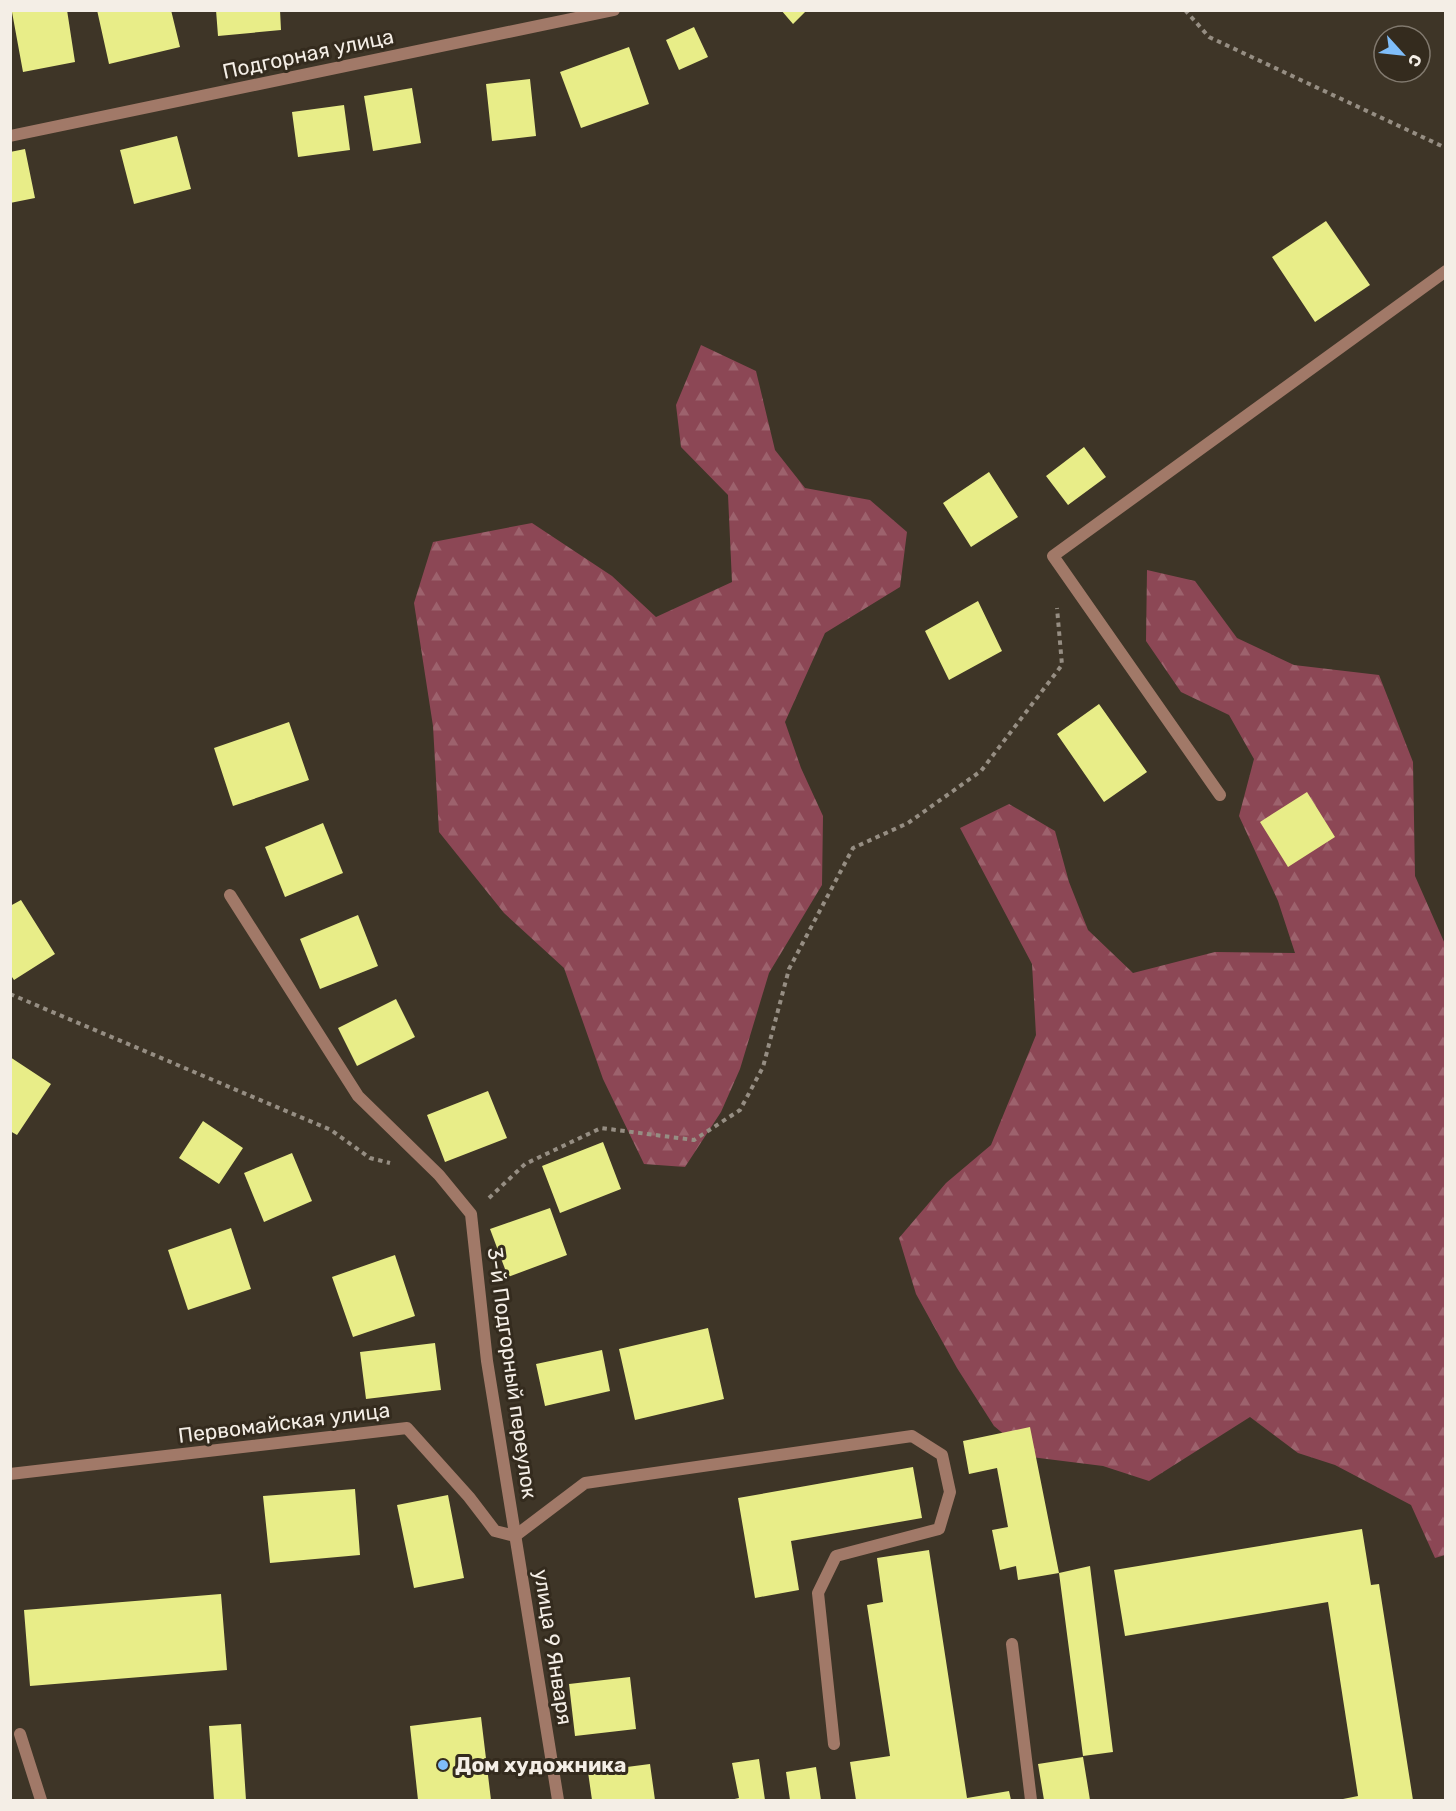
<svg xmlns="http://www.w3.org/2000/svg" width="1456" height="1811" viewBox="0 0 1456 1811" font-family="Rubik,sans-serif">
  <defs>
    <pattern id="forest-firs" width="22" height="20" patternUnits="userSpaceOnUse" patternTransform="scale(1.5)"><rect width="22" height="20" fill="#8c4755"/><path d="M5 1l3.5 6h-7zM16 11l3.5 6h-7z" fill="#9d626d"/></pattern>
  </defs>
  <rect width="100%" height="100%" fill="#3e3527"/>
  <path fill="url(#forest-firs)" d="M701,345L756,371L775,450L805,488L870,500L907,532L900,587L825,633L785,722L801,768L823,816L822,885L769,973L740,1069L721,1112L685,1167L644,1164L603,1079L564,968L504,913L439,832L433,726L414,603L433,542L532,523L612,576L656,617L732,582L728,495L681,447L676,405Z
    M1147,570L1195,581L1237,638L1294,665L1379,675L1413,762L1415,876L1445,944V1555L1435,1558L1411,1505L1335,1465L1298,1453L1250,1417L1149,1481L1103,1466L1031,1457L994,1426L957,1368L916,1294L899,1238L946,1183L991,1145L1036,1035L1032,964L960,828L1009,804L1055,831L1069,882L1088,930L1133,973L1215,952L1295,953L1278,901L1239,816L1254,759L1229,715L1181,692L1146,641Z"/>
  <path fill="#e8ed88" d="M22,10H67L75,62L23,72L12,12Z
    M97,10H171L180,47L109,64Z
    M216,10H280L281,30L218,36Z
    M781,10H807L793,24Z
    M694,27L708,57L679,70L666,40Z
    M629,47L649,104L581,128L560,72Z
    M530,79L536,136L492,141L486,84Z
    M412,88L421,143L373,151L364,96Z
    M344,105L350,150L298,157L292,112Z
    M177,136L191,189L134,204L120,150Z
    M25,149L35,198L10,203V152Z
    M1326,221L1370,285L1315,322L1272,257Z
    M1084,447L1106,477L1068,505L1046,476Z
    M989,472L1018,517L971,547L943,503Z
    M978,601L1002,651L949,680L925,631Z
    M1099,704L1147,772L1104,802L1057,734Z
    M289,722L309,780L233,806L214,748Z
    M1307,792L1335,837L1288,867L1260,822Z
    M323,823L343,873L285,897L265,847Z
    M21,900L55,954L14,980L10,974V906Z
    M358,915L378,966L320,989L300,939Z
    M396,999L415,1037L357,1066L338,1028Z
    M10,1057L51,1084L17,1135L10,1131Z
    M488,1091L507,1138L445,1162L427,1115Z
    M203,1121L243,1148L219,1184L179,1158Z
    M603,1142L621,1189L560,1213L542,1166Z
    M292,1153L312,1201L264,1222L244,1173Z
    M550,1208L567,1255L508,1277L490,1229Z
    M231,1228L251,1289L188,1310L168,1250Z
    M395,1255L415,1316L353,1337L332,1277Z
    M708,1328L724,1399L635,1420L619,1349Z
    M435,1343L441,1390L366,1399L360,1352Z
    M602,1350L610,1391L545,1406L536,1364Z
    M1030,1427L1059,1573L1018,1580L1016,1566L1000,1570L992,1530L1008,1527L997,1468L969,1474L963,1441Z
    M913,1467L922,1518L791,1541L799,1590L755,1598L738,1498Z
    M355,1489L360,1555L270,1563L263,1496Z
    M448,1495L464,1578L414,1588L397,1505Z
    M1362,1529L1371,1585L1379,1584L1413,1800H1338L1358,1796L1328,1602L1125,1636L1114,1570Z
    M929,1550L967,1798L1009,1791L1011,1800H856L850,1762L890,1756L867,1605L883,1602L877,1558Z
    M1090,1566L1113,1752L1083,1756L1059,1573Z
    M221,1594L227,1670L30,1686L24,1610Z
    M630,1677L636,1729L575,1736L569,1684Z
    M481,1717L491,1800H418L410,1726Z
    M241,1724L246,1800H214L209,1726Z
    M1083,1757L1090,1800H1044L1038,1764Z
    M759,1759L765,1800H730L739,1798L732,1763Z
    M650,1764L655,1800H592L588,1772Z
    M816,1767L821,1800H790L786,1772Z"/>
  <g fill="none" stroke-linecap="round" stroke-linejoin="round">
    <path stroke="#968e83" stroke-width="4" stroke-dasharray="4.5 4.5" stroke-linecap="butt" d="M1185,10L1209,37L1446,148
      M10,994L331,1130L370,1158L390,1163
      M489,1198L525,1164L601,1128L694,1140L740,1110L763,1067L789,969L853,848L908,823L981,771L1062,665L1057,608"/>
    <path stroke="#a17968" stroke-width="12" d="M515,1536L585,1483L912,1436L942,1455L950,1492L939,1529L836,1556L818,1593L834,1744
      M1012,1644L1031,1800
      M20,1734L41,1800"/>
    <path stroke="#a17968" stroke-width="12" d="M10,136L614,10
      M1220,795L1053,556L1446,271
      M230,895L358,1096L439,1175L471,1214L487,1361L558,1800
      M10,1474L407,1428L469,1497L495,1531L515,1536"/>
  </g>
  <circle fill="#7fbdf9" stroke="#342b1e" stroke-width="2" cx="443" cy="1765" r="6"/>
  <g text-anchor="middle" stroke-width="6" stroke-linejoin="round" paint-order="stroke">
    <g font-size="21" fill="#f4eee6" stroke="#342b1e">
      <text transform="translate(308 54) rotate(-12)" y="7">Подгорная улица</text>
      <text transform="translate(512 1373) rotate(82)" y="7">3-й Подгорный переулок</text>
      <text transform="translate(284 1423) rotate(-7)" y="7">Первомайская улица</text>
      <text transform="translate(553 1647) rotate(81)" y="7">улица 9 Января</text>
    </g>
    <g font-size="21" font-weight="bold" fill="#f4eee6" stroke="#342b1e" text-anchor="start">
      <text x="455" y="1772">Дом художника</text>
    </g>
  </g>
  <rect width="1456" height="1811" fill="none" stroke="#f4eee6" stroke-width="24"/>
  <g transform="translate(1402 54) rotate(117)"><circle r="28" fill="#342b1e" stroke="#81796e" stroke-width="1.5"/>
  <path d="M0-4.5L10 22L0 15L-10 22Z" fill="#7fbdf9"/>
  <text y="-9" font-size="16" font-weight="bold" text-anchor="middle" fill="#f4eee6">С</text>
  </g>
</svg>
